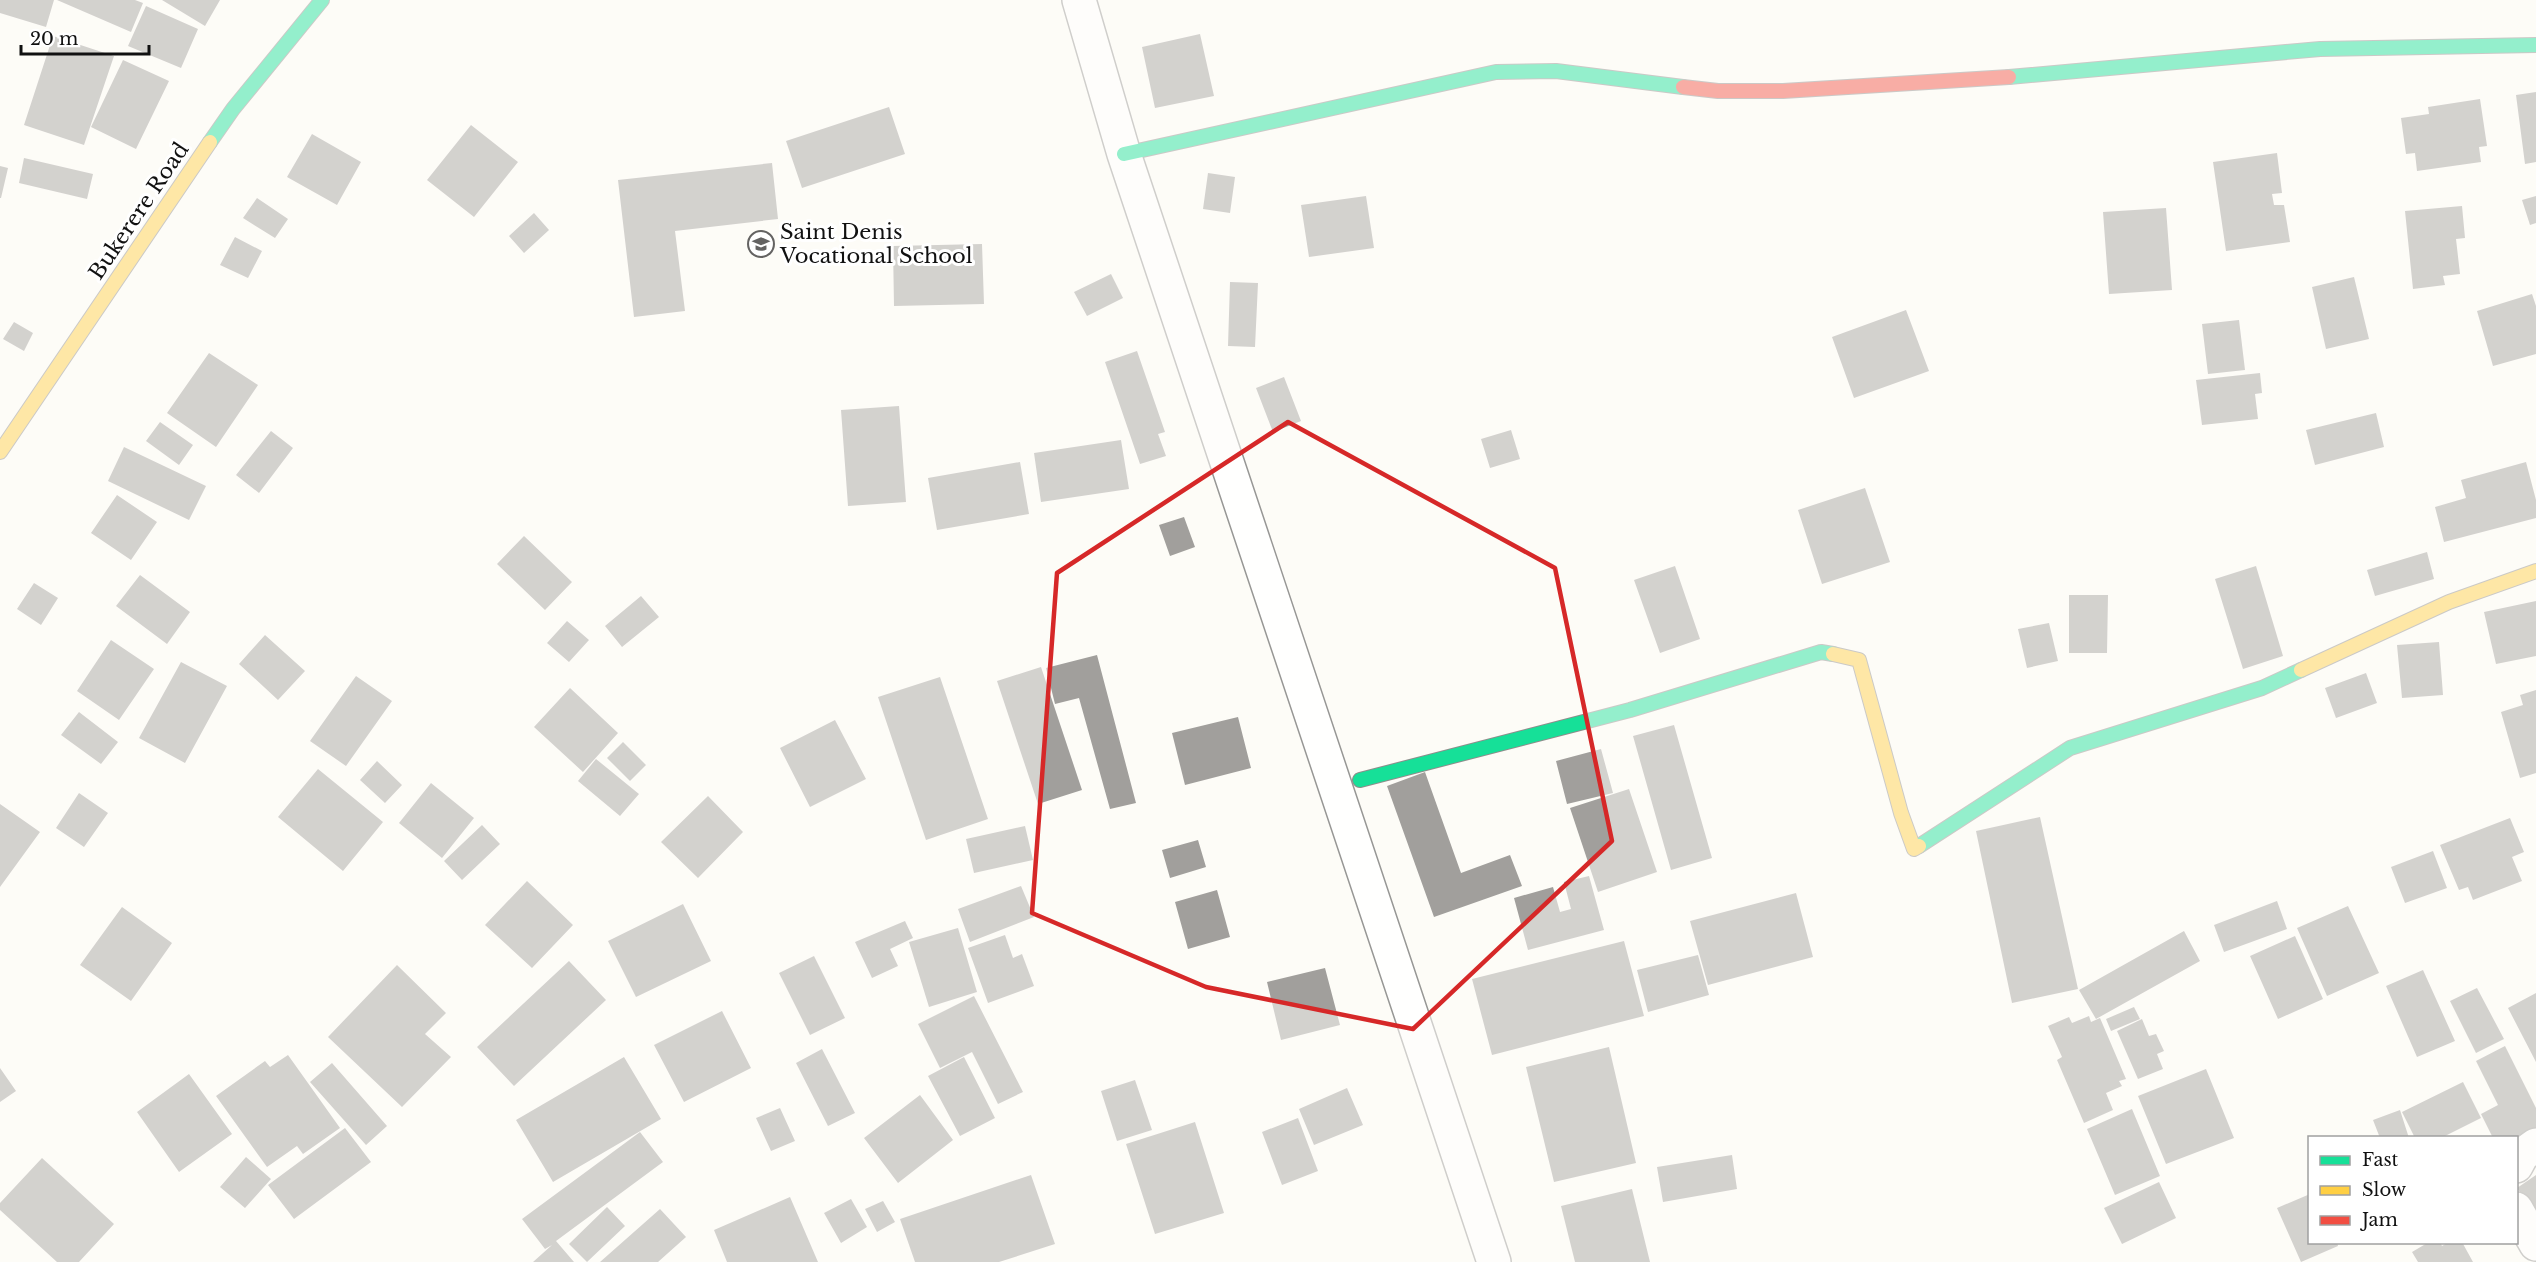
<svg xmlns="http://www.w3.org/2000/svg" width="2536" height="1262" viewBox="0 0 2536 1262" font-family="'Libre Baskerville',serif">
  <rect width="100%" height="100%" fill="#fdfcf7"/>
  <path fill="#a19f9c" d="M0,0H54L46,27L0,13Z
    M57,0H135L143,3L131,32Z
    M162,0H220L205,26Z
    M146,6L198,29L181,68L128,46Z
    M1200,34L1214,96L1155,108L1142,47Z
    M53,36L114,56L84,145L24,125Z
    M123,60L169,81L136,149L91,127Z
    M2536,92V162L2525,164L2516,95Z
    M2480,99L2487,146L2479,147L2481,162L2417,171L2415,153L2406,154L2401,118L2429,114L2428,107Z
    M889,107L905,154L802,188L786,141Z
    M471,125L518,162L474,217L427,180Z
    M312,134L361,162L337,205L287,177Z
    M2277,153L2282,193L2272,194L2274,205H2284L2290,242L2226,251L2213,162Z
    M24,158L93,174L87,199L19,183Z
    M772,163L778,219L675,231L685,311L634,317L618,180Z
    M0,166L8,168L1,198H0Z
    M1208,173L1235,177L1230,213L1203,209Z
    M1366,196L1374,248L1309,257L1301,205Z
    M2536,196V223L2530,225L2522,200Z
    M257,198L288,219L275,238L243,218Z
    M2462,206L2465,238L2456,239L2460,274L2443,276L2445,285L2413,289L2405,211Z
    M2166,208L2172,290L2109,294L2103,212Z
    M534,213L549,230L524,253L509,236Z
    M235,237L262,251L248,278L220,265Z
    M982,244L984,304L894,306L893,246Z
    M1111,274L1123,298L1087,316L1074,292Z
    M2354,277L2369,339L2326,349L2312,287Z
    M1230,282L1258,283L1255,347L1228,346Z
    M2532,294L2536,306V354L2493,366L2477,311Z
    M1906,310L1929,371L1854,398L1832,337Z
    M2239,320L2245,370L2208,374L2202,324Z
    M14,322L33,333L24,351L3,339Z
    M1137,351L1165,432L1158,434L1166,456L1140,464L1105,362Z
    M209,353L258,385L216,447L167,413Z
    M2260,373L2262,393L2255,394L2258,419L2202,425L2196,380Z
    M1284,377L1301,421L1273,432L1256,388Z
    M899,406L906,502L848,506L841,410Z
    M2376,413L2384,447L2315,465L2306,430Z
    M160,422L193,445L179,465L146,441Z
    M1511,430L1520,459L1490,468L1481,439Z
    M271,431L293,448L259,493L236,475Z
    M1121,440L1129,489L1041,502L1034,453Z
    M124,447L206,486L189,520L108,481Z
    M1020,462L1029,514L937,530L928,478Z
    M2526,462L2536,500V518L2444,542L2435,507L2466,498L2461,480Z
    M1865,488L1890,562L1822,584L1798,510Z
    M117,495L157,522L131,560L91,533Z
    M1184,517L1195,547L1170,556L1159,525Z
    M524,536L572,582L545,610L497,564Z
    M2427,552L2434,579L2375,596L2367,570Z
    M1675,566L1700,639L1660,653L1634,580Z
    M2256,566L2283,656L2243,669L2215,579Z
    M140,575L190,612L167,644L116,606Z
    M34,583L58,598L41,625L17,609Z
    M2069,595H2108L2107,653H2069Z
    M641,596L659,617L622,647L605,626Z
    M2536,601V656L2496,664L2484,612Z
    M567,621L589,640L569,662L547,643Z
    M2049,623L2058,661L2027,668L2018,629Z
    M265,635L305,671L278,700L239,664Z
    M111,640L154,669L119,720L77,691Z
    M2439,642L2443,695L2402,698L2397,645Z
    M1097,655L1136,803L1110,809L1079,698L1055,704L1046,668Z
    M181,662L227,686L185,763L139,738Z
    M1041,667L1082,790L1038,804L997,681Z
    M2366,673L2377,703L2336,718L2325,688Z
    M356,676L392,701L346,766L310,741Z
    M940,677L988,819L926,840L878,697Z
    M570,688L618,733L583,772L534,727Z
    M2536,690V773L2520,778L2501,712L2523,705L2520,695Z
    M79,712L118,742L101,764L61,735Z
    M1238,717L1251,768L1185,785L1172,733Z
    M835,720L866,779L810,807L780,748Z
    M1674,725L1712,858L1671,870L1633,736Z
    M623,742L646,765L630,781L607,758Z
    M1601,749L1613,793L1567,804L1556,761Z
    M596,759L639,794L620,816L578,781Z
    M377,761L402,785L385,803L360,780Z
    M318,769L383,822L343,871L278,817Z
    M1425,772L1461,873L1510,855L1522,886L1434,917L1387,786Z
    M431,783L474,818L442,858L399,823Z
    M1629,789L1657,872L1598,892L1570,808Z
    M79,793L108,813L84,847L56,828Z
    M708,796L743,832L698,878L661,842Z
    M0,804L40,832L0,887Z
    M2040,817L2078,989L2012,1003L1976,831Z
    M2510,818L2524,852L2512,857L2522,881L2473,900L2468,887L2459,890L2440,845Z
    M482,825L500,844L462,880L444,861Z
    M1025,826L1033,860L974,873L966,839Z
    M1198,840L1206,867L1170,878L1162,850Z
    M2433,851L2447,888L2405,903L2391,867Z
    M1589,876L1604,930L1528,950L1514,898L1553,887L1560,912L1571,909L1564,882Z
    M527,881L573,925L532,968L485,925Z
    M1021,886L1034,917L970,942L958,909Z
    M1217,890L1230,937L1188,949L1175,902Z
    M1796,893L1813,957L1708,985L1690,921Z
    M2277,901L2287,929L2224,952L2214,925Z
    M683,904L711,961L636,997L608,941Z
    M2348,906L2379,973L2327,996L2297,928Z
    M122,907L172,943L131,1001L80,965Z
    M905,921L913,938L890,949L898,966L872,978L855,942Z
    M958,928L977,992L929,1007L909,942Z
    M2184,931L2200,961L2096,1019L2079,990Z
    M1005,935L1013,958L1022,954L1034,986L988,1003L968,948Z
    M2295,936L2323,999L2278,1019L2250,956Z
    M1624,941L1644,1016L1492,1055L1472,979Z
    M1698,955L1709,995L1648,1012L1637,970Z
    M814,956L845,1018L810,1035L779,973Z
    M569,961L606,1000L514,1086L477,1047Z
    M397,965L446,1013L425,1034L451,1057L402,1107L328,1037Z
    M1325,968L1340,1025L1281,1040L1267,982Z
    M2423,970L2455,1041L2417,1057L2386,986Z
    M2477,988L2504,1039L2476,1053L2450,1001Z
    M2536,993V1062L2508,1008Z
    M974,996L1023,1092L998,1104L972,1052L940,1068L918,1024Z
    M2134,1007L2140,1019L2111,1031L2106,1019Z
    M722,1011L751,1068L684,1102L654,1045Z
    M2089,1016L2091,1022L2100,1018L2126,1079L2119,1081L2122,1086L2106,1093L2113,1110L2084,1123L2057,1060L2062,1057L2048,1026L2069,1017L2072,1023Z
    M2142,1019L2149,1036L2156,1034L2164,1051L2157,1054L2163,1069L2138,1079L2117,1031Z
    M2505,1046L2536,1108V1131L2516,1140V1138H2493L2481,1114L2498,1105L2476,1061Z
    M1609,1047L1636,1163L1554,1182L1526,1067Z
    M822,1049L855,1113L828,1126L796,1063Z
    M288,1055L340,1128L303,1154L297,1146L267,1167L216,1096L265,1061L270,1067Z
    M624,1057L661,1119L553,1182L516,1120Z
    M964,1057L995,1118L960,1136L928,1076Z
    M332,1063L387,1126L366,1145L310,1082Z
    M0,1068L16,1091L0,1102Z
    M2206,1069L2234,1138L2166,1164L2138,1096Z
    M189,1074L232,1134L179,1172L137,1112Z
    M1135,1080L1152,1130L1117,1141L1101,1091Z
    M2463,1082L2481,1118L2441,1138H2415L2402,1112Z
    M1347,1088L1363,1125L1314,1145L1299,1109Z
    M920,1095L953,1140L898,1183L864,1138Z
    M780,1108L795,1141L771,1151L756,1118Z
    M2132,1109L2160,1176L2115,1195L2087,1129Z
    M2400,1110L2409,1138H2380L2373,1120Z
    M1298,1118L1318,1171L1282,1185L1262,1132Z
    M1195,1122L1224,1213L1155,1234L1126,1144Z
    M345,1128L371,1162L294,1219L268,1185Z
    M640,1132L663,1162L556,1241L574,1262H533L552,1245L545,1249L522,1219Z
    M1732,1155L1737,1189L1663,1202L1657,1167Z
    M246,1157L271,1179L245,1208L220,1187Z
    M42,1158L114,1224L79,1262H57L0,1210V1203Z
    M1031,1175L1055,1244L999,1262H915L900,1219Z
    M2536,1175V1216L2517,1188Z
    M2159,1182L2176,1218L2122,1244L2104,1208Z
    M1632,1189L1650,1262H1575L1561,1206Z
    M2310,1194V1242H2337L2338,1246L2301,1262L2277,1208Z
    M790,1197L818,1262H727L714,1230Z
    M851,1199L867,1227L841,1243L824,1213Z
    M883,1201L895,1222L877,1232L865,1209Z
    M607,1207L625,1226L587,1262L569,1244Z
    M660,1209L686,1237L658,1262H600Z
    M2429,1242H2440L2442,1246L2449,1242H2462L2473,1262H2418L2412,1252Z"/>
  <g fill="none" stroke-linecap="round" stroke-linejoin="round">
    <defs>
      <path id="street" d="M1079,0L1124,154L1494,1262
        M2516,1166L2522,1155L2536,1145
        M2516,1209L2536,1244"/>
      <path id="fast" d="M2009,77L2320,49L2536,45
        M210,142L233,109L322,0
        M1124,154L1496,72L1556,71L1683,87
        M1360,780L1630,710L1821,652L1833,654
        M1919,846L2070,748L2262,688L2301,670"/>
      <path id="slow" d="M0,452L210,142
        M1833,654L1859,660L1901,813L1914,849L1919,846
        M2301,670L2449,602L2536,571"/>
      <path id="jam" d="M1683,87L1718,91H1783L2009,77"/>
    </defs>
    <use href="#street" stroke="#979795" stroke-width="36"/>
    <use href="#fast" stroke="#8e8d8b" stroke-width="16"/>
    <use href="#slow" stroke="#8e8d8b" stroke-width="16"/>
    <use href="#jam" stroke="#8e8d8b" stroke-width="16"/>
    <use href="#street" stroke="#fffffe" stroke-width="33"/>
    <use href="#fast" stroke="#16e098" stroke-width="14"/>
    <use href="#slow" stroke="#ffcf43" stroke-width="14"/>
    <use href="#jam" stroke="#f24e42" stroke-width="14"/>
  </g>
  <path d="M0 0H2536V1262H0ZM1288,422L1555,568L1612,841L1413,1029L1206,987L1032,913L1057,573Z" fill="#fdfcf7" fill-opacity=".55" fill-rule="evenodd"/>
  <path fill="none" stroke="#d62828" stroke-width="4.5" stroke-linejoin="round" d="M1288,422L1555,568L1612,841L1413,1029L1206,987L1032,913L1057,573Z"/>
  <defs>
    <symbol id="school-ring" viewBox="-11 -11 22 22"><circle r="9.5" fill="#fff" stroke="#646362" stroke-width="1.5"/><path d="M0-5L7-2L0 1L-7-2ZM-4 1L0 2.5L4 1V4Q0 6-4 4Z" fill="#646362"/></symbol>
  </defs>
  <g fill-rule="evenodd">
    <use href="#school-ring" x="746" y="229" width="30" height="30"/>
  </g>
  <g text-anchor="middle" stroke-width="6" stroke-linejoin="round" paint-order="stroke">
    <g font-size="21" fill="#111" stroke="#fff">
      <text transform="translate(139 211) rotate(-56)" y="7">Bukerere Road</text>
    </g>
    <g font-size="21" fill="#111" stroke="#fff" text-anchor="start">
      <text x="780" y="239">Saint Denis<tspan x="780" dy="24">Vocational School</tspan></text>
    </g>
  </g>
  <rect x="2308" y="1136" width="210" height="108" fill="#ffffff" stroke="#a0a0a0" stroke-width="1.5"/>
  <rect x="2320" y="1156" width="30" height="9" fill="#16e098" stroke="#a0a0a0" stroke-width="1.5"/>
  <text x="2362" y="1166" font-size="18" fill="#111111">Fast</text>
  <rect x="2320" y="1186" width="30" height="9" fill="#ffcf43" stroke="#a0a0a0" stroke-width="1.5"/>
  <text x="2362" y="1196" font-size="18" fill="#111111">Slow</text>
  <rect x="2320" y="1216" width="30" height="9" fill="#f24e42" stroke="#a0a0a0" stroke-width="1.5"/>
  <text x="2362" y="1226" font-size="18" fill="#111111">Jam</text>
  <path d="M21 45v9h128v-9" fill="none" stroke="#111111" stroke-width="3"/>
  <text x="30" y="45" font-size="18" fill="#111111" stroke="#ffffff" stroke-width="4.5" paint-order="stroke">20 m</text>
</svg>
